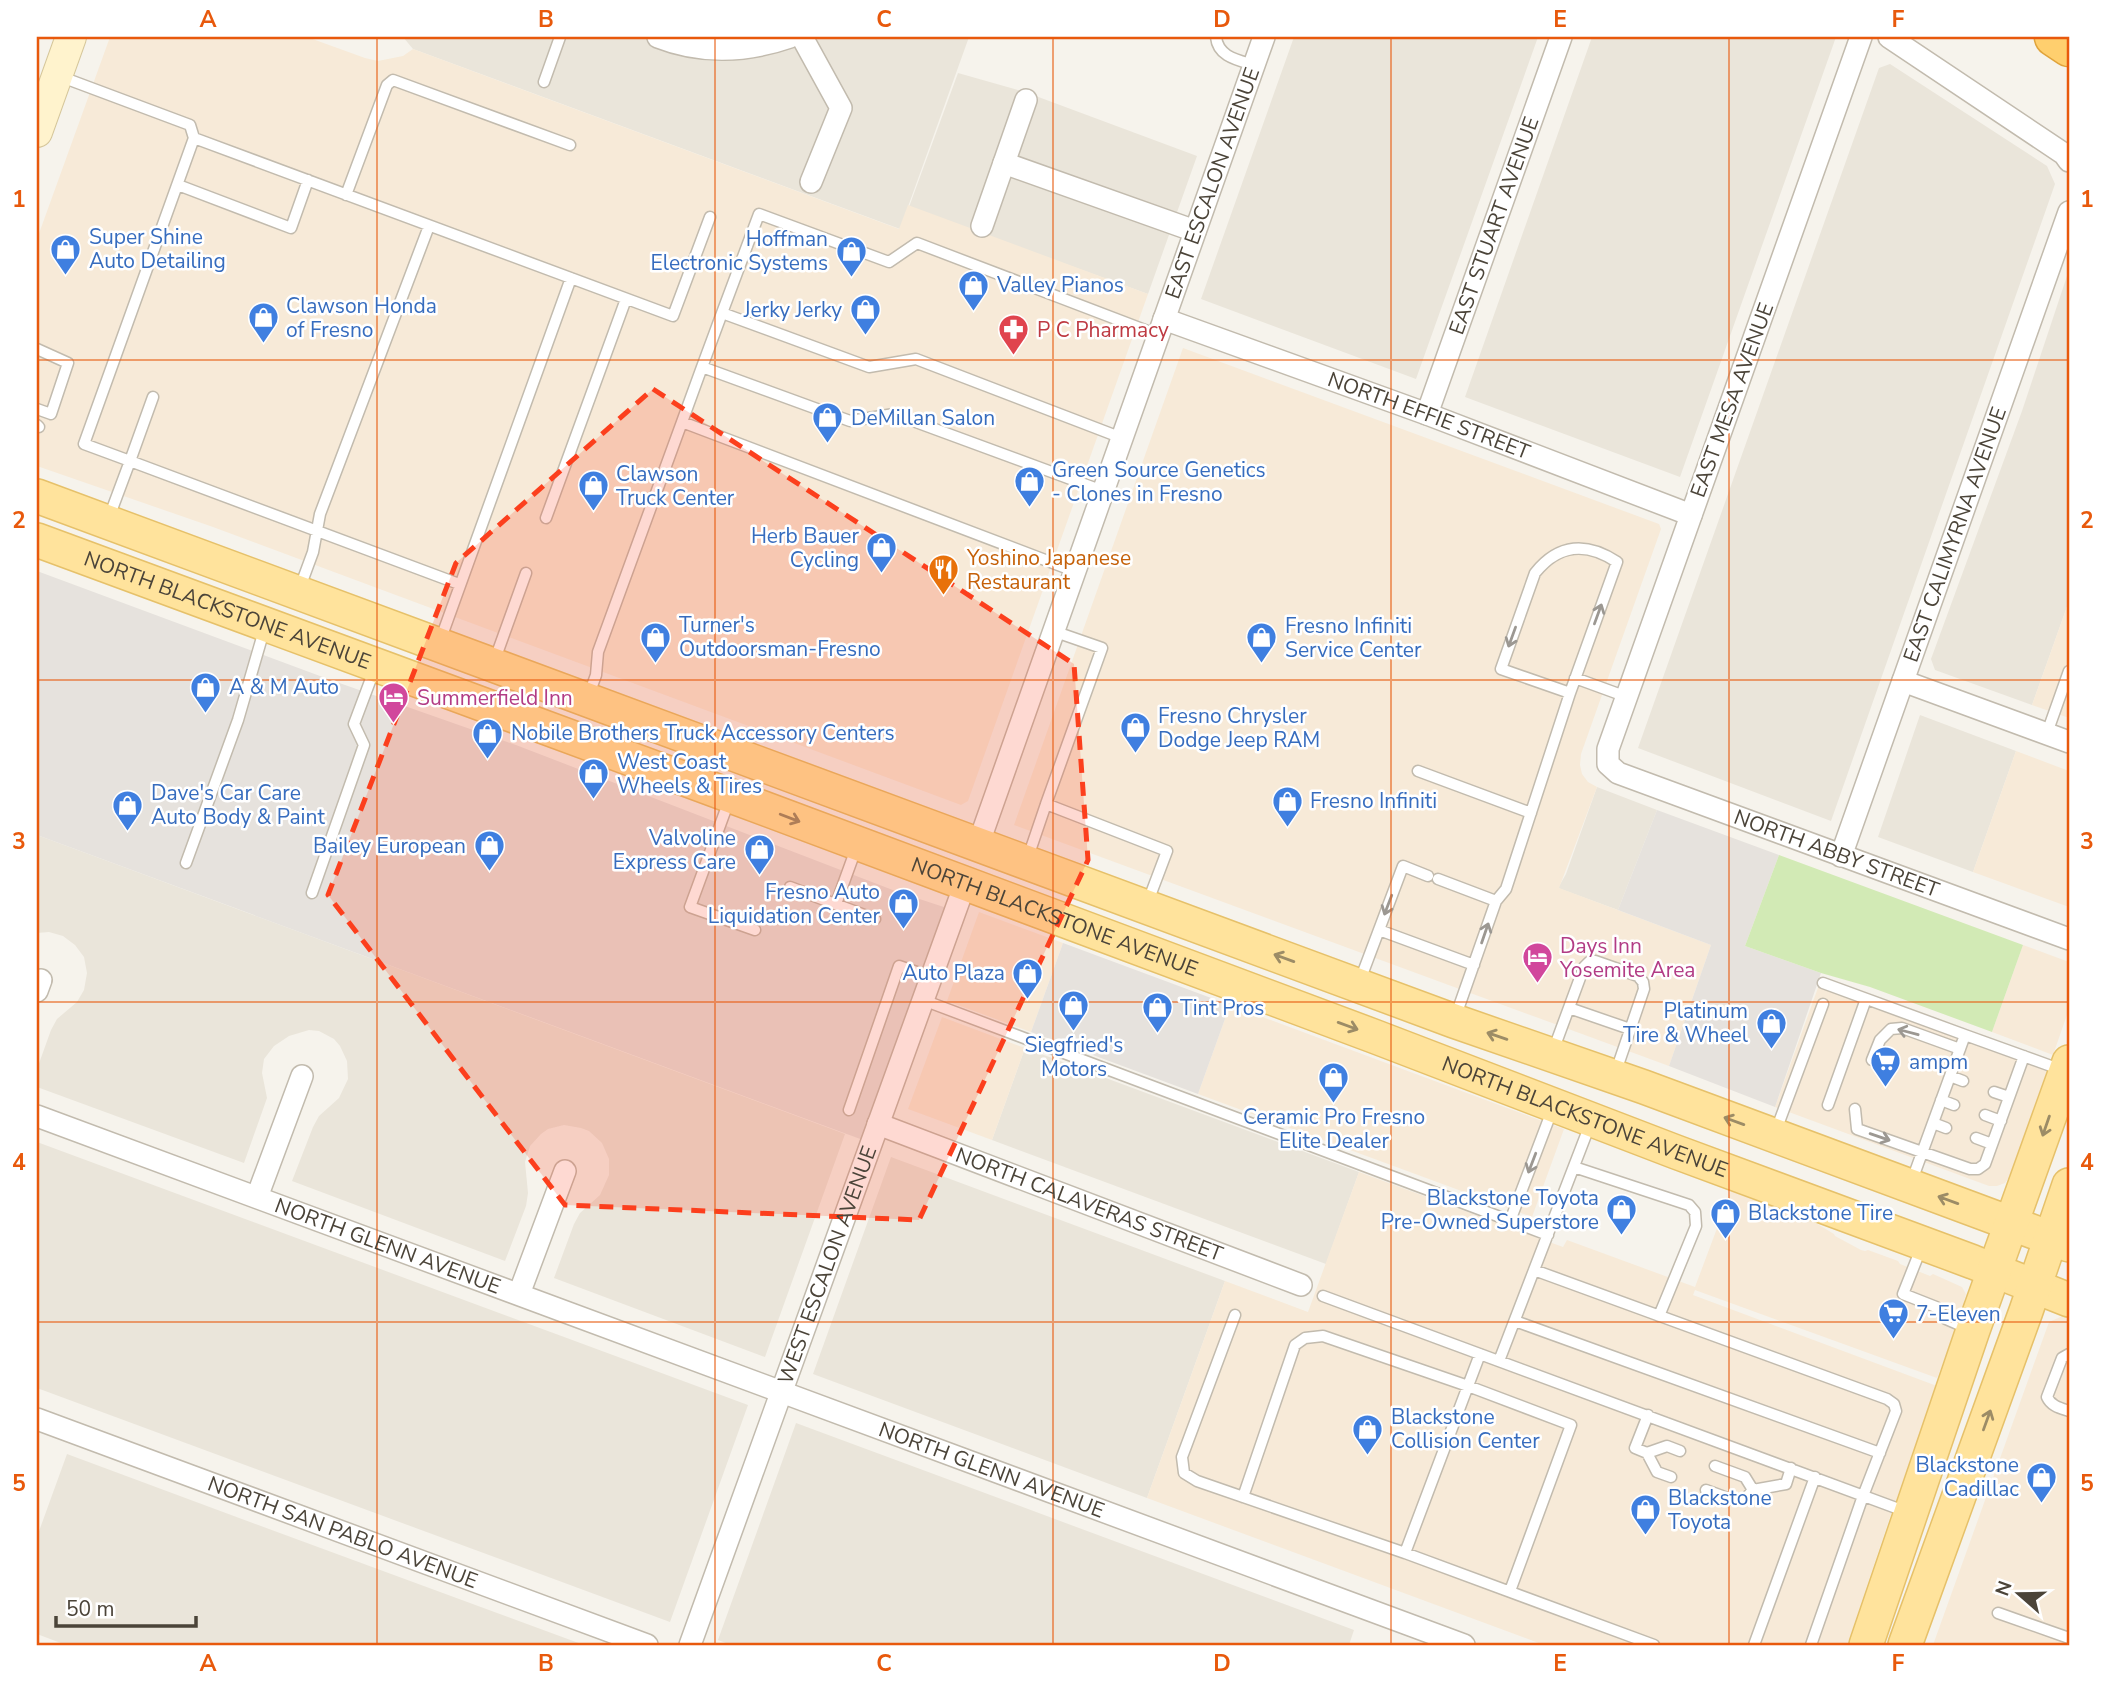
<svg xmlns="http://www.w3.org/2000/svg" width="2106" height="1682" viewBox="0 0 2106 1682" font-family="'Nunito Sans',sans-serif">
  <rect width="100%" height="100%" fill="#f6f3ec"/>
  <path fill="#eae5da" d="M403,37H969L900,229L413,49Z
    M1294,37H1538L1416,379L1201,299Z
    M1592,37H1836L1680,477L1465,397Z
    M1890,64L2047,166L2055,184L1831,821L1638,748L1879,68Z
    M958,73L1025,92L1197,156L1148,294L909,207Z
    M2069,270V601L2032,705L1935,670L1931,659L2022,411Z
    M1920,715L2016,751L1973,872L1878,837Z
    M1597,787L1657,810L1618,910L1558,888L1566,874Z
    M37,835L845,1134L765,1357L554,1278L574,1224L580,1213L600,1195L609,1175V1159L602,1143L589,1131L581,1128L564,1125L548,1129L541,1134L530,1146L525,1162L528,1193L526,1206L505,1261L292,1181L313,1127L319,1116L339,1098L348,1079L347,1061L340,1046L334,1039L319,1031L309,1030L289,1036L274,1046L264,1059L262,1073L267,1098L244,1163L37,1087V1069L51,1030L57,1019L77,1002L84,990L87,973L84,957L75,945L63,936L49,932L37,933Z
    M1025,1048L1359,1172L1326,1264L992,1140Z
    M37,1142L748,1405L670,1622L37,1388Z
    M891,1157L1225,1281L1147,1498L813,1374Z
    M796,1423L1354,1630L1349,1645H731L718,1640Z
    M67,1454L269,1529L584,1645H66L37,1634V1534H38Z"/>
  <path fill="#f7ead8" d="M110,37H307L365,58L378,61L403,56L413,49L899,229L908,205L1148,294L968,801L961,805L213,527L37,466V239Z
    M1183,348L1659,524L1661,529L1581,754L1580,765L1582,774L1588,782L1597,787L1559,888L1711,945L1669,1066L1014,825Z
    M2069,601V718L2032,705Z
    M2016,751L2069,771V907L1973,872Z
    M979,912L1063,943L1031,1032L947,1001Z
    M2023,945L2069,962V1009L2053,1055L1992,1032Z
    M1819,985L2047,1071L2010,1176L2005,1183L1997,1186H1989L1775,1107Z
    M1230,1005L1564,1129L1532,1217L1198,1094Z
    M942,1017L1025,1048L992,1140L908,1109Z
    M1359,1172L1563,1247L1567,1240L1695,1287L1731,1191L1814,1222L1834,1234L1835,1236L1861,1250L1865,1251L1868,1250L1898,1261L1900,1264L1930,1276L1933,1274L1962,1287L1966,1294L1964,1301L1967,1302L1937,1378L1695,1290L1693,1295L1937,1386L1889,1520L1847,1645H1544L1147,1498L1225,1281L1308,1312Z
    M2065,1315L2069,1316V1645H1933L2049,1322Z"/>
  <path fill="#e6e2dd" d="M37,571L328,679L516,745L898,892L947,908L863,1140L37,835Z
    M1657,810L1779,855L1745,946L1821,973L1775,1107L1669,1066L1711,945L1618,910Z
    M1063,943L1230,1005L1198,1094L1031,1032Z"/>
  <path fill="#d2eab5" d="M1779,855L2023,945L1992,1032L1870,987L1821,973L1745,946Z"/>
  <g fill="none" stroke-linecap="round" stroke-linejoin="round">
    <defs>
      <path id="lane" d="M1216,37C1218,57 1238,60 1254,65
        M59,76L190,125L194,138L84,444L130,461L108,520
        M544,82L560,37
        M194,138L673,316L710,217
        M178,185L291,228L308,180
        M346,195L387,85L393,80L570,145
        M722,313L759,214L889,262L917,243L1158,335
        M37,349L68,363L51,414L37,409
        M153,397L130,461L459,584
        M682,422L702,367
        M37,425L39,427
        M1103,491L894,414L850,421L702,367L722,313L869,367L916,359L1122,438
        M546,518L626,299
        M299,590L313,552L320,514L429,226
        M1053,631L1102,648L1046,804L1167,851L1147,904
        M440,641L571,278
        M494,662L526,573
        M1575,678L1627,697
        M588,697L596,675L598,652L682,422L1074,571
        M2047,733L2069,671
        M1418,771L1531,813
        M730,798L690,907L755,930
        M1027,860L1046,804
        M186,863L238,720L265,627
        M1438,879L1496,901L1455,1018
        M790,887L875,919
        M312,893L364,745L354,724L375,668
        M1496,901L1506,889L1570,693L1617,562C1587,542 1559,543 1535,573L1501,669L1570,693
        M836,904L857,846
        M1379,930L1474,965
        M1359,983L1403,866L1428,876
        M1823,983L1965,1035
        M923,1000L1548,1235
        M1569,1008L1630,1029
        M1553,1051L1584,967L1589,962L1595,961L1638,976L1643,982L1644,989L1615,1074
        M1872,1060L1880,1040L1891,1029L1902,1028L1960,1049
        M1950,1076L1963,1081
        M1994,1092L2009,1097
        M1941,1100L1954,1105
        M1828,1105L1866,999
        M1855,1109L1857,1129L1970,1169H1978L1985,1164L2024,1056
        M849,1110L899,966L931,977
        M1985,1115L2001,1121
        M1933,1123L1946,1128
        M1775,1133L1823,1004
        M1976,1138L1992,1144
        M1574,1167L1689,1205L1695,1212L1696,1226L1659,1316
        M1911,1183L1965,1035L2062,1070
        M1510,1221L1553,1108
        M1922,1246L1903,1294L1936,1307L1946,1319L1969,1329
        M1534,1270L1887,1399L1894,1404L1896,1411L1863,1496L1811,1645
        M1323,1296L1907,1512
        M1235,1315L1182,1457L1184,1473L1197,1481L1405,1553L1480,1354
        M1515,1321L1880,1453
        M2069,1354L2062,1358L2047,1397C2051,1406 2060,1408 2069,1411
        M1499,1361L1591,1122
        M1648,1415L1635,1448L1647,1453L1667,1446L1680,1451
        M1647,1453L1657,1472L1671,1477
        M1715,1466L1745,1477L1753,1490
        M1706,1490L1733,1500L1746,1498L1753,1490L1786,1484L1791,1468
        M1243,1497L1295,1345L1305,1338L1323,1336L1468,1386L1571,1425L1510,1591
        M1405,1553L1654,1645
        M1998,1613L2069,1638
        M1754,1645L1815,1477"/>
      <g id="street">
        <path d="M658,37C701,54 747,52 790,37"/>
        <path d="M802,37L841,108L811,182"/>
        <path id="s1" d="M1861,37L1608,749V764L1618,773L2069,939"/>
        <path d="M1889,37L2064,154L2069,161"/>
        <path d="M1004,163L1195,231"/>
        <path d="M982,226L1026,100"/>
        <path id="s2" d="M1164,319L1427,414L1691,515"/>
        <path id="s3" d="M1427,414L1561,37"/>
        <path d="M1903,681L2069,742"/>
        <path id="s4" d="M978,845L1264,37"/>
        <path id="s5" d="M1841,856L2069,212"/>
        <path d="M37,991L41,980"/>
        <path id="s6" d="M37,1116L1464,1645"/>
        <path id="s7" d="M878,1124L1301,1285"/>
        <path d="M257,1197L302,1076"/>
        <path d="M519,1294L565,1171"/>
        <path id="s8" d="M37,1419L647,1645"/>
        <path id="s9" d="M690,1645L965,884"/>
      </g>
      <path id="secondary" d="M37,132L71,37"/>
      <g id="primary">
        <path d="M37,496L1454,1021L1644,1087L2069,1245"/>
        <path id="s10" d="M37,540L731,796L1376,1037L1676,1152L1973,1262L2069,1300"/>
        <path d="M1866,1645L1973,1330L2069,1062"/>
        <path d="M1905,1645L2026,1311L2069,1185"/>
      </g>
      <path id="highway" d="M2054,37L2069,47"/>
    </defs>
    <use href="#lane" stroke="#c2bbae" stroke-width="13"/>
    <use href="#street" stroke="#c2bbae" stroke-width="24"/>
    <use href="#secondary" stroke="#d6c79b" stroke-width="32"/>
    <use href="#primary" stroke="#e6c16a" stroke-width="36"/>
    <use href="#highway" stroke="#e0a43c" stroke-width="41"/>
    <use href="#lane" stroke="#fff" stroke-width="10"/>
    <use href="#street" stroke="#fff" stroke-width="21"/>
    <use href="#secondary" stroke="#fff3cd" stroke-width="30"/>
    <use href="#primary" stroke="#ffe39c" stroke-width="33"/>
    <use href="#highway" stroke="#ffcf6e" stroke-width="38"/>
  </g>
  <defs><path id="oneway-shaft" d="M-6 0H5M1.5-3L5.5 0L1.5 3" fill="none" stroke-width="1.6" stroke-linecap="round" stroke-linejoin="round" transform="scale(1.75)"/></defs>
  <g stroke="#9c9892">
    <use href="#oneway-shaft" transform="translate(1598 614) rotate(-70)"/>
    <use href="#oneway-shaft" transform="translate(1512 637) rotate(110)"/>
    <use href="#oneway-shaft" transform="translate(1388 905) rotate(111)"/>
    <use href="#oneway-shaft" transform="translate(1485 933) rotate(-71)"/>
    <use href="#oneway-shaft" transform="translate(1908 1032) rotate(-165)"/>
    <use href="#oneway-shaft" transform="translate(1880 1137) rotate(19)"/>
    <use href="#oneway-shaft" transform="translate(1532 1163) rotate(111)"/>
  </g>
  <g stroke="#9c8c66">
    <use href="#oneway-shaft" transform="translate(790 818) rotate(21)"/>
    <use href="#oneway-shaft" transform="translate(1284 958) rotate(-160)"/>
    <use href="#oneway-shaft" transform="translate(1348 1026) rotate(20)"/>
    <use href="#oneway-shaft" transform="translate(1497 1036) rotate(-161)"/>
    <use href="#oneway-shaft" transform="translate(1734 1121) rotate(-160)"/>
    <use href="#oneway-shaft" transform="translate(2046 1126) rotate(109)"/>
    <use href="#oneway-shaft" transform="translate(1948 1200) rotate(-160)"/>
    <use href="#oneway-shaft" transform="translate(1987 1420) rotate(-70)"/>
  </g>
  <path fill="#fc3f1d" fill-opacity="0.2" stroke="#fc3f1d" stroke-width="5" stroke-dasharray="14 9" stroke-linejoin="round" d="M653,389L1074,664L1088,860L919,1220L565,1205L328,895L456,563Z"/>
  <path fill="none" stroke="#e8590c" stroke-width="2" stroke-opacity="0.55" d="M377,37V1645M715,37V1645M1053,37V1645M1391,37V1645M1729,37V1645M37,360H2069M37,680H2069M37,1002H2069M37,1322H2069"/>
  <defs>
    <symbol id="shop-pin" viewBox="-11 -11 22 30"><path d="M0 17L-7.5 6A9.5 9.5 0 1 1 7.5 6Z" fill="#3f7fe0" stroke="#fff"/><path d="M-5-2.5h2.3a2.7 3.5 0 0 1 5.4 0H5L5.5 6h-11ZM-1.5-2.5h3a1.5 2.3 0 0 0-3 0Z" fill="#fff"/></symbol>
    <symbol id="pharmacy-pin" viewBox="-11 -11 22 30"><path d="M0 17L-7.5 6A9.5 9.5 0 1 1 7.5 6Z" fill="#e0444e" stroke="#fff"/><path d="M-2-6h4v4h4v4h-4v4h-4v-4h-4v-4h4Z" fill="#fff"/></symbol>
    <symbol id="restaurant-pin" viewBox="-11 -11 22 30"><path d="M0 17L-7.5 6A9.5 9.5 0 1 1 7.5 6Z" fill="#e8710a" stroke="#fff"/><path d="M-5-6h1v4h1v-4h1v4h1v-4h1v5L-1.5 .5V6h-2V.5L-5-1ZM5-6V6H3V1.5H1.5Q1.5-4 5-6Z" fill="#fff"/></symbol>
    <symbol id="hotel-pin" viewBox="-11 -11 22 30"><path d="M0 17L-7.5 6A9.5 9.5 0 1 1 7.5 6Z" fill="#d1479c" stroke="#fff"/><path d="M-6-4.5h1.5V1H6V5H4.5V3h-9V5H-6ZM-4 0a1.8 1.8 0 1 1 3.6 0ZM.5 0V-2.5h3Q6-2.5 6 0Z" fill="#fff"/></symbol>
    <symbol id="supermarket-pin" viewBox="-11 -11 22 30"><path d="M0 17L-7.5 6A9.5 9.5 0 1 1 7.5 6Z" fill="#3f7fe0" stroke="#fff"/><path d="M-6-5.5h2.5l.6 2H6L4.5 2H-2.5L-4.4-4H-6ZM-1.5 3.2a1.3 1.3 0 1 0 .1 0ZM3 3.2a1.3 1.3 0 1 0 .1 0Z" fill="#fff"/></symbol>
  </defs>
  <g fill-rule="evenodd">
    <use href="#shop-pin" x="48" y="232" width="35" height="47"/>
    <use href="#shop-pin" x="834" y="234" width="35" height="47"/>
    <use href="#shop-pin" x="956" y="268" width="35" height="47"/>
    <use href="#shop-pin" x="848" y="292" width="35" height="47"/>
    <use href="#shop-pin" x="246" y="300" width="35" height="47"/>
    <use href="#pharmacy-pin" x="996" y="312" width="35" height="47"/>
    <use href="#shop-pin" x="810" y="400" width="35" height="47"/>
    <use href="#shop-pin" x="1012" y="464" width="35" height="47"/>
    <use href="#shop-pin" x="576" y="468" width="35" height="47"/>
    <use href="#shop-pin" x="864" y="530" width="35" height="47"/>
    <use href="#restaurant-pin" x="926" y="552" width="35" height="47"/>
    <use href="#shop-pin" x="638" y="620" width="35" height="47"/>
    <use href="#shop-pin" x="1244" y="620" width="35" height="47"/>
    <use href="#shop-pin" x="188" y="670" width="35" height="47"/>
    <use href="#hotel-pin" x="376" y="680" width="35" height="47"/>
    <use href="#shop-pin" x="1118" y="710" width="35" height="47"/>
    <use href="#shop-pin" x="470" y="716" width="35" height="47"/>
    <use href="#shop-pin" x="576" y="756" width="35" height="47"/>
    <use href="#shop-pin" x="1270" y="784" width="35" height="47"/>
    <use href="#shop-pin" x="110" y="788" width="35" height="47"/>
    <use href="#shop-pin" x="472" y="828" width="35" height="47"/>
    <use href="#shop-pin" x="742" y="832" width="35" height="47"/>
    <use href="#shop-pin" x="886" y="886" width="35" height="47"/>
    <use href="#hotel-pin" x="1520" y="940" width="35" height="47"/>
    <use href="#shop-pin" x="1010" y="956" width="35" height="47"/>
    <use href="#shop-pin" x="1056" y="988" width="35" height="47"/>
    <use href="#shop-pin" x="1140" y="990" width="35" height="47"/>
    <use href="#shop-pin" x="1754" y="1006" width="35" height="47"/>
    <use href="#supermarket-pin" x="1868" y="1044" width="35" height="47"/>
    <use href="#shop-pin" x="1316" y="1060" width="35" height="47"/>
    <use href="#shop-pin" x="1604" y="1192" width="35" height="47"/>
    <use href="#shop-pin" x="1708" y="1196" width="35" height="47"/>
    <use href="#supermarket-pin" x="1876" y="1296" width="35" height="47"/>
    <use href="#shop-pin" x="1350" y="1412" width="35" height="47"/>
    <use href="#shop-pin" x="2024" y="1460" width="35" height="47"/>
    <use href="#shop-pin" x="1628" y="1492" width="35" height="47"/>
  </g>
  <g text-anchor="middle" stroke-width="5" stroke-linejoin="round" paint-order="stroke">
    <g font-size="21" fill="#4b4439" stroke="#fff">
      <text dy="7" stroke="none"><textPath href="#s4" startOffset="702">EAST ESCALON AVENUE</textPath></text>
      <text dy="7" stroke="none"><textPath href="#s3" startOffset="200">EAST STUART AVENUE</textPath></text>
      <text transform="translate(1732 400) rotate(-70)" y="7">EAST MESA AVENUE</text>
      <text dy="7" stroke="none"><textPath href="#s2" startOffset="282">NORTH EFFIE STREET</textPath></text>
      <text dy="7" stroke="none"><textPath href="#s5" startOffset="341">EAST CALIMYRNA AVENUE</textPath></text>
      <text dy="7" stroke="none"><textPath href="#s10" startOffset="203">NORTH BLACKSTONE AVENUE</textPath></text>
      <text dy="7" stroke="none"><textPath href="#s1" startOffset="1017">NORTH ABBY STREET</textPath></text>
      <text dy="7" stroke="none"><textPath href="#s10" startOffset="1085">NORTH BLACKSTONE AVENUE</textPath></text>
      <text dy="7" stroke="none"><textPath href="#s10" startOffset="1652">NORTH BLACKSTONE AVENUE</textPath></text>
      <text dy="7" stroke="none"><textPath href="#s7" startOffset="226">NORTH CALAVERAS STREET</textPath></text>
      <text dy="7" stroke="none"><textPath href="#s6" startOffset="374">NORTH GLENN AVENUE</textPath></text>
      <text dy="7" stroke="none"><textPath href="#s9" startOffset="404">WEST ESCALON AVENUE</textPath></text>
      <text dy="7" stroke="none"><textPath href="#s6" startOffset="1018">NORTH GLENN AVENUE</textPath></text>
      <text dy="7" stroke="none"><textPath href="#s8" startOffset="326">NORTH SAN PABLO AVENUE</textPath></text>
    </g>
    <g font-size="21" fill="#366cbe" stroke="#fff" text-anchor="start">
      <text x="89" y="244">Super Shine<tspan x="89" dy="24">Auto Detailing</tspan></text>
      <text x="828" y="246" text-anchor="end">Hoffman<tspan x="828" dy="24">Electronic Systems</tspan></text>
      <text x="997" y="292">Valley Pianos</text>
      <text x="286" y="313">Clawson Honda<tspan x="286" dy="24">of Fresno</tspan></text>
      <text x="842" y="317" text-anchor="end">Jerky Jerky</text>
      <text x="851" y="425">DeMillan Salon</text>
      <text x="1052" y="477">Green Source Genetics<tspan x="1052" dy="24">- Clones in Fresno</tspan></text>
      <text x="616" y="481">Clawson<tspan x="616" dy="24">Truck Center</tspan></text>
      <text x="859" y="543" text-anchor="end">Herb Bauer<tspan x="859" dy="24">Cycling</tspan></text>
      <text x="679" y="632">Turner's<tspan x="679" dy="24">Outdoorsman-Fresno</tspan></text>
      <text x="1285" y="633">Fresno Infiniti<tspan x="1285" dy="24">Service Center</tspan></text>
      <text x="229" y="694">A &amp; M Auto</text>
      <text x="1158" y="723">Fresno Chrysler<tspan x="1158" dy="24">Dodge Jeep RAM</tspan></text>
      <text x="511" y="740">Nobile Brothers Truck Accessory Centers</text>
      <text x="617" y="769">West Coast<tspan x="617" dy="24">Wheels &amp; Tires</tspan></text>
      <text x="151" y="800">Dave's Car Care<tspan x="151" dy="24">Auto Body &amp; Paint</tspan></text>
      <text x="1310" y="808">Fresno Infiniti</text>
      <text x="736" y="845" text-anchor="end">Valvoline<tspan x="736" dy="24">Express Care</tspan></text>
      <text x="466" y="853" text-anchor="end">Bailey European</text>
      <text x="880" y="899" text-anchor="end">Fresno Auto<tspan x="880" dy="24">Liquidation Center</tspan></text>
      <text x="1005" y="980" text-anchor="end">Auto Plaza</text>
      <text x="1180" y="1015">Tint Pros</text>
      <text x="1748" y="1018" text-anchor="end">Platinum<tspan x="1748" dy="24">Tire &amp; Wheel</tspan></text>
      <text x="1074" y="1052" text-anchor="middle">Siegfried's<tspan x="1074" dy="24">Motors</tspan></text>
      <text x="1909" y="1069">ampm</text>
      <text x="1334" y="1124" text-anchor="middle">Ceramic Pro Fresno<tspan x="1334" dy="24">Elite Dealer</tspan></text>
      <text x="1599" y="1205" text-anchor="end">Blackstone Toyota<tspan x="1599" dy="24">Pre-Owned Superstore</tspan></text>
      <text x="1748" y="1220">Blackstone Tire</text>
      <text x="1916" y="1321">7-Eleven</text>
      <text x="1391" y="1424">Blackstone<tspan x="1391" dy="24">Collision Center</tspan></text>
      <text x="2019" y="1472" text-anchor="end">Blackstone<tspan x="2019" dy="24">Cadillac</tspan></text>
      <text x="1668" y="1505">Blackstone<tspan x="1668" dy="24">Toyota</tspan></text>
    </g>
    <g font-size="21" fill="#be3a42" stroke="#fff" text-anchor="start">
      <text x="1037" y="337">P C Pharmacy</text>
    </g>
    <g font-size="21" fill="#c56008" stroke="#fff" text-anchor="start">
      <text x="967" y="565">Yoshino Japanese<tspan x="967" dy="24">Restaurant</tspan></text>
    </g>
    <g font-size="21" fill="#b23c85" stroke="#fff" text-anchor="start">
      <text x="417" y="705">Summerfield Inn</text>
      <text x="1560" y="953">Days Inn<tspan x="1560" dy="24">Yosemite Area</tspan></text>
    </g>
  </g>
  <rect width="2106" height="1682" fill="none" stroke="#ffffff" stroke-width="77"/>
  <g transform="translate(2019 1594) rotate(290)" stroke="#ffffff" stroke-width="5" paint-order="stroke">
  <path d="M0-5L12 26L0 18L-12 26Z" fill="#4b4439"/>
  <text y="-10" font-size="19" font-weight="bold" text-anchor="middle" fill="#4b4439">N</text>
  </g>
  <path d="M56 1616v10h140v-10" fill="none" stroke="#4b4439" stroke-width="3.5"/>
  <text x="66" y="1616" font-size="21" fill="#4b4439" stroke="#ffffff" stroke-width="5" paint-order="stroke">50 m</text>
  <rect x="38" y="38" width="2030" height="1606" fill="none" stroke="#e8590c" stroke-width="2.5"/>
  <g font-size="23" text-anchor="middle" font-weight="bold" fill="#e8590c">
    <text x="208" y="27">A</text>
    <text x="546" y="27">B</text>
    <text x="884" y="27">C</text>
    <text x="1222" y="27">D</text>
    <text x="1560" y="27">E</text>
    <text x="1898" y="27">F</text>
    <text x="19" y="207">1</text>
    <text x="2087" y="207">1</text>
    <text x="19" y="528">2</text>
    <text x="2087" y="528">2</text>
    <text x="19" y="849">3</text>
    <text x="2087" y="849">3</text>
    <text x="19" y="1170">4</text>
    <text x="2087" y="1170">4</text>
    <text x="19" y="1491">5</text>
    <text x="2087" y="1491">5</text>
    <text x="208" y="1671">A</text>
    <text x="546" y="1671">B</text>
    <text x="884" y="1671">C</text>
    <text x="1222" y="1671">D</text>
    <text x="1560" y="1671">E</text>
    <text x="1898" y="1671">F</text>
  </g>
</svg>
